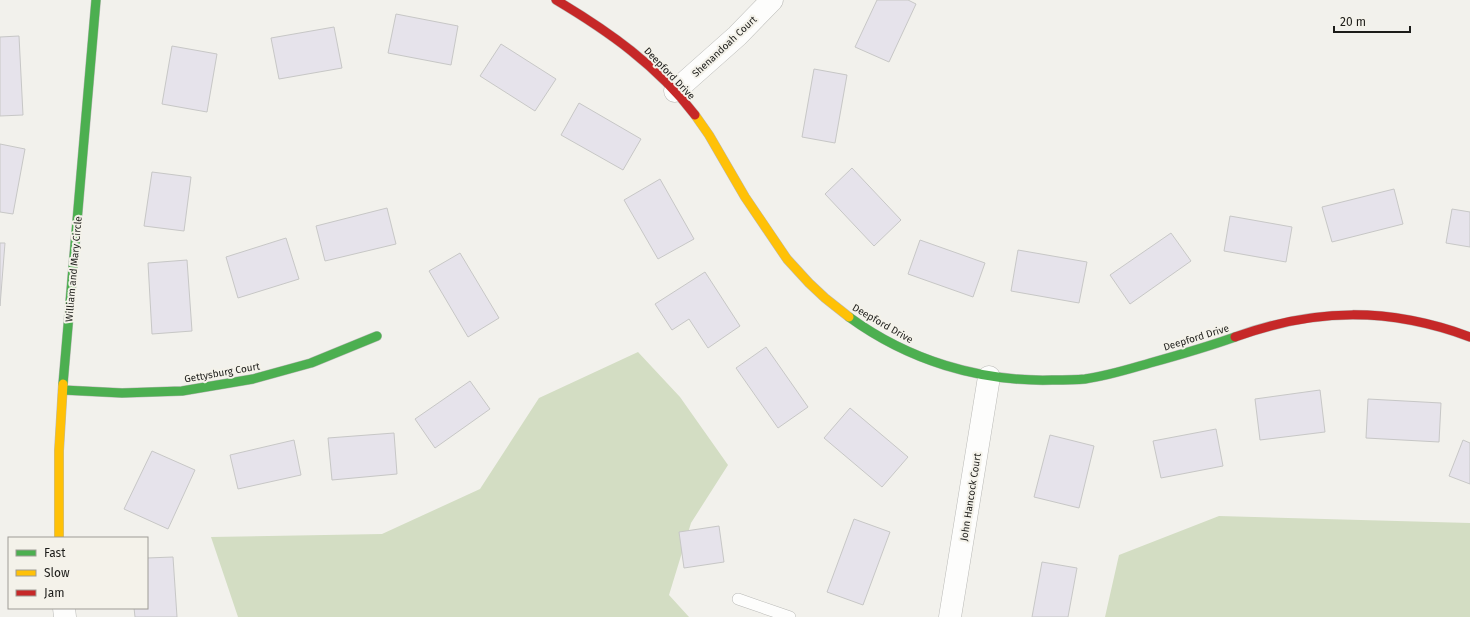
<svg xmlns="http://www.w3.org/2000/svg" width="1470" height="617" viewBox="0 0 1470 617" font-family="'Fira Sans',sans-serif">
  <rect width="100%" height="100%" fill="#f2f1ec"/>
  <path fill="#d3ddc3" d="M638,352L680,397L728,465L691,523L669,595L689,617H238L211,537L382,534L480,489L539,398Z
    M1219,516L1470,523V617H1105L1119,555Z"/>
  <path fill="#e6e3eb" stroke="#c7c7c6" d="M877,0H908L916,4L889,62L855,47Z
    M396,14L458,26L451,65L388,53Z
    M334,27L342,68L279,79L271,38Z
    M19,36L23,115L0,116V37Z
    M501,44L556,79L535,111L480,76Z
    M172,46L217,54L207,112L162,104Z
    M814,69L847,75L835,143L802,137Z
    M579,103L641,139L623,170L561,135Z
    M0,144L25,149L13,214L0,212Z
    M852,168L901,220L874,246L825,194Z
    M152,172L191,177L184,231L144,226Z
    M660,179L694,239L658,259L624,200Z
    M1394,189L1403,224L1332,242L1322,207Z
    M387,208L396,244L325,261L316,226Z
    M1452,209L1470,212V247L1446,243Z
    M1230,216L1292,227L1286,262L1224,251Z
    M1171,233L1191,261L1130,304L1110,275Z
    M286,238L299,279L238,298L226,257Z
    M920,240L985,263L973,297L908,274Z
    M0,243H5L0,306Z
    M1018,250L1087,262L1079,303L1011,291Z
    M460,253L499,318L468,337L429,271Z
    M187,260L192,331L152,334L148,263Z
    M705,272L740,326L708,348L689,319L672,330L655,304Z
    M766,347L808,407L778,428L736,368Z
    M470,381L490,409L435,448L415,419Z
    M1320,390L1325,432L1260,440L1255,399Z
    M1368,399L1441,403L1439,442L1366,438Z
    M850,408L908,457L882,487L824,438Z
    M1216,429L1223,466L1161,478L1153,441Z
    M394,433L397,474L332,480L328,438Z
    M1050,435L1094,446L1079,508L1034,497Z
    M294,440L301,475L238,489L230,455Z
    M1463,440L1470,443V484L1449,476Z
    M152,451L195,470L168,529L124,509Z
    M854,519L890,532L863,605L827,592Z
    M719,526L724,562L684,568L679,532Z
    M173,557L177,617H135L134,608H147V558Z
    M1042,562L1077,568L1068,617H1032Z"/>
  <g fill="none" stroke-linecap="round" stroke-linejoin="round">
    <defs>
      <path id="lane" d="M738,599L790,617"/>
      <path id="street" d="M675,91L737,36L772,0
        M64,608L65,617
        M950,617L989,377"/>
      <path id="fast" d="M849,317C908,360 979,382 1052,380C1063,380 1074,380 1085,379C1107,376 1129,369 1150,363C1179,355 1207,347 1235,337
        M63,384L96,0
        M63,390L122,393L182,391L253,379L311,363L377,336"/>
      <path id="slow" d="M695,115L709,135L745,197L787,259L809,283L825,298L849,317
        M59,538V451L63,384"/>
      <path id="jam" d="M556,0C608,31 658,66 695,115
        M1235,337C1315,308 1389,307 1470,337"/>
    </defs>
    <use href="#lane" stroke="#b9b9b6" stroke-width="12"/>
    <use href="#street" stroke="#b9b9b6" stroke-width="23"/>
    <use href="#fast" stroke="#b9b9b6" stroke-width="10"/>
    <use href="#slow" stroke="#b9b9b6" stroke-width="10"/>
    <use href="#jam" stroke="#b9b9b6" stroke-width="10"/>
    <use href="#lane" stroke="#fdfdfc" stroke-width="11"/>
    <use href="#street" stroke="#fdfdfc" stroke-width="22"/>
    <use href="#fast" stroke="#4caf50" stroke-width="9"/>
    <use href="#slow" stroke="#ffc107" stroke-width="9"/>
    <use href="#jam" stroke="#c62828" stroke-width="9"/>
  </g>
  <g text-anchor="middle" stroke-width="4" stroke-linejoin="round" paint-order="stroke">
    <g font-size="10" fill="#1c1c19" stroke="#f4f2ea">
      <text transform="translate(724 46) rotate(-43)" y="4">Shenandoah Court</text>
      <text transform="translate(670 73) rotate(46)" y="4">Deepford Drive</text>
      <text transform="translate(73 269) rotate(-85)" y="4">William and Mary Circle</text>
      <text transform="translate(883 323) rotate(30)" y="4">Deepford Drive</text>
      <text transform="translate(1196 337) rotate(-17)" y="4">Deepford Drive</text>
      <text transform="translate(222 372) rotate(-10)" y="4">Gettysburg Court</text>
      <text transform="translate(970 497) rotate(-81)" y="4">John Hancock Court</text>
    </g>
  </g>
  <rect x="8" y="537" width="140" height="72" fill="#f4f2ea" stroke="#9e9c96"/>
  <rect x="16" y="550" width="20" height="6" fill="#4caf50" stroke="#9e9c96"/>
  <text x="44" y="557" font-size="12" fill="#1c1c19">Fast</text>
  <rect x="16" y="570" width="20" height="6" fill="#ffc107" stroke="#9e9c96"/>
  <text x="44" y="577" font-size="12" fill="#1c1c19">Slow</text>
  <rect x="16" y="590" width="20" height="6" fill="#c62828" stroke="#9e9c96"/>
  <text x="44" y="597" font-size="12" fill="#1c1c19">Jam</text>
  <path d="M1334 26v6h76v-6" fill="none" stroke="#1c1c19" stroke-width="2"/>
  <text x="1340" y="26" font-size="12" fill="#1c1c19" stroke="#f4f2ea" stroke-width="3" paint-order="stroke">20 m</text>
</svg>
